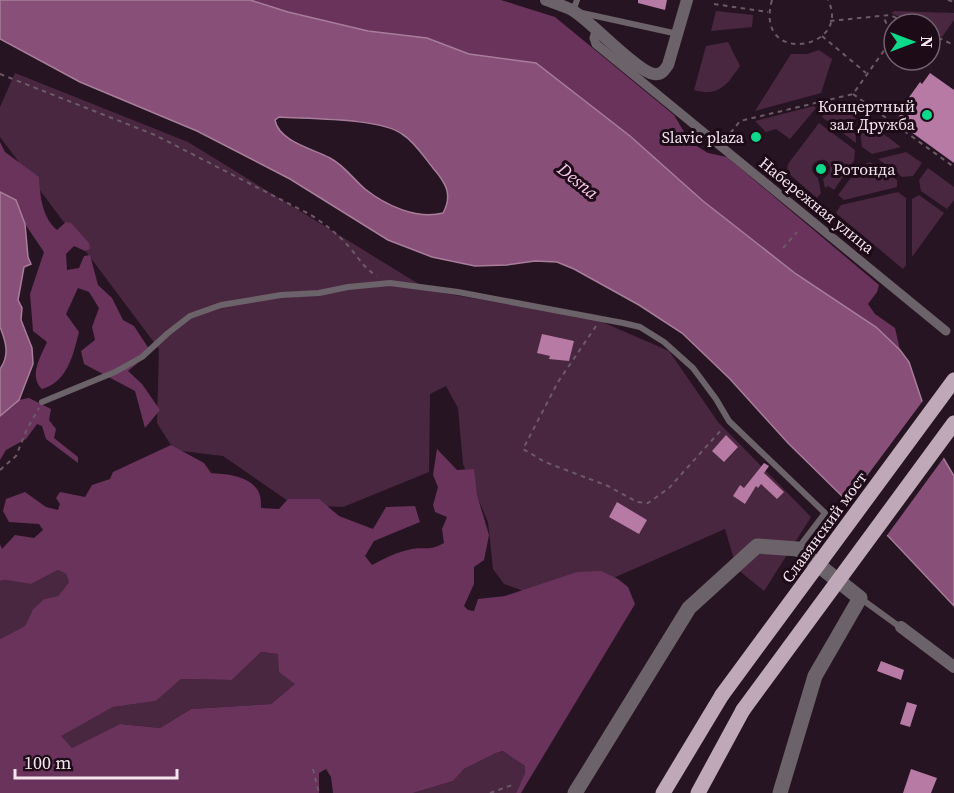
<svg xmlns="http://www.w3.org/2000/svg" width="954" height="793" viewBox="0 0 954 793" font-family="'Source Serif 4',serif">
  <rect width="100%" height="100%" fill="#271422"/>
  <path fill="#4a2740" d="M716,11L753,15L752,27L711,31Z
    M894,11L954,13V20L942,37L930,31V24H914L891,13Z
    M728,42L740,66C727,85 719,97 694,90L706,46Z
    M819,50L832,59L821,93L755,111L791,54H807Z
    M15,73L188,142L430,291L593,318L669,351L718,422L811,517L764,591L737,569L725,529L611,579L524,591L504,584L493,569L488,522L463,464L458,408L446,386L430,394L429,472L343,507L294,505L223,456L174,450L157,423L159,349L0,137V107Z
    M845,103L855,112L856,143L822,117L829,108Z
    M814,106L816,108L790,139L776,129L766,132L755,121Z
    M858,115L901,147L872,154L862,147Z
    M819,123L855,150L854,161L834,190L828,186L825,188L823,179C827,176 831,173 830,167C828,151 800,164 818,178L821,193L817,198L787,172L788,164Z
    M906,152L922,163L913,176L902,177L878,159Z
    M870,162L897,180V187L844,200L838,195L859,167Z
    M928,168L954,187V200L947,209L921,191L919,180Z
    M898,192L906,198V265L903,269L836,213L841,205Z
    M919,195L944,213L912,257V199Z
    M58,570L66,574L69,582L58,596L44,599L33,609L25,626L0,639V581L5,580L31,584Z
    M261,652L278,654L295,684L271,704L191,709L160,728L120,724L72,748L60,736L113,707L156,701L181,679L232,680Z
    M504,751L525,766V773L516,793H413L453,781L464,769L496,753Z"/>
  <path fill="#69335b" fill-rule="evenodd" d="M250,0H501L555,17L674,115L690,142L708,153L727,157L879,285L877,292L868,304L875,314L895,328L900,350L876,327L796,274L703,201L630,136L536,63L469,54L427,38L368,31L288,12Z
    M0,142L5,152L39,177C40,196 42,217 57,230L66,222L71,223L89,243L90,249L85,251L74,246L66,254L67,270L79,268L84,256L90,255L98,285L112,298L123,320L134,326L151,352L128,371L142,384L160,410L145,428L135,391L84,364L81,351L95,340L92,327L99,308L89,292L78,288L66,314L79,332C73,356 67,382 42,389C28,376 41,356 47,342L33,331L30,294L44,252L25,224L16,200L0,192Z
    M29,398L51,409L49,420L56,429L54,438L78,457V463L46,439L42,426L37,424L26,439L6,450L0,460V416L19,400Z
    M171,445L204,463L211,473C227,474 252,476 259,493C261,497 261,504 261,508L279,509L288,499H319L339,516L373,529L386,507L415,506L420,522L374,541L365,556L372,565C385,558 397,552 412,549C426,547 430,551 444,543L442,529L447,517L435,512L433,505L438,487L433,475L437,449L457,470L474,469L477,495L489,535L484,560L474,567V584L464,606L468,610L474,611L478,599L505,596L577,572L601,571L618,579L628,587L635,604L521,793H516L525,773V766L503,751L496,753L464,769L453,781L413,793H333L331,777L326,769L319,773V793H0V639L25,626L33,609L44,599L58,596L69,582L66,574L58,570L31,584L5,580L0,581V544L2,549L15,535L34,538L43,530L39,524L9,522L3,511L6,499L25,492L46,507L58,510L60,504L56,498L60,492L85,497L92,485L110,479L113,472ZM261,652L278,654L279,672L295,684L271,704L191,709L160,728L120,724L72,748L61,736L113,707L156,701L181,679L232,680Z"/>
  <path fill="#885078" stroke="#a87d9b" stroke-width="1.5" fill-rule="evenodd" d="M0,0H250L288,12L368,31L427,38L469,54L536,63L630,136L703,201L796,274L876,327L900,350L909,362L938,449L954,476V606L889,537L846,500L788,443L730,379L682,333L639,305L574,269L557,262L535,261L507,265L475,266L432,257L388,240L290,179L197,131L80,82L0,39ZM279,117C309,119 380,118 402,134C415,142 424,157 433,168C446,183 453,195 443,213C417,220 385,205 365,189C353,179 345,166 330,158C314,149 279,142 275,120Z
    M0,192L16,200L25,224L28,257L31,264L24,267L18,300L22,308L21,320L32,348L33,364L19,400L0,416V369C10,355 6,342 0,327Z"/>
  <path fill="#271422" d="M925,398L945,456L885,538L846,504Z"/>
  <path fill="#b67aa4" d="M638,0H667L665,10L638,3Z
    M930,73L954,90V163L896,121L904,109L902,107L920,82L922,84Z
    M542,334L574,341L569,361L549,359L550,356L537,353Z
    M726,435L738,447L724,462L712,451Z
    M764,463L769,466L764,473L784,492L777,499L761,484L758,488L756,486L745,504L733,496L740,485L744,488Z
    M617,502L647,520L639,534L609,517Z
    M881,661L904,670L901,680L877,671Z
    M907,702L917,705L910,727L900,724Z
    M911,769L937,778L931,793H903Z"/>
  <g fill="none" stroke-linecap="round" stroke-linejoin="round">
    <path stroke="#6c5b67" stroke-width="2" stroke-dasharray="4.5 4.5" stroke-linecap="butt" d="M772,0C753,67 853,50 828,0
      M948,0L954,2
      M714,4L768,12
      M830,21L890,15L909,24
      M930,34L954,45
      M822,36L866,73
      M0,74L155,135L311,215C326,225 339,235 351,249C360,260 365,269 377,276
      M853,94L954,167
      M725,140L740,121L853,94L893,38L883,16
      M783,248L797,232
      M596,326L558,382L523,449L545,462L608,486L637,502L648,503L669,488L723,428
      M0,470L16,456L27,429L39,408
      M313,769L319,793
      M490,793L515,784"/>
    <path stroke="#6c6269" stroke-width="6" d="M577,0L573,11L678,34
      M42,402L115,372L142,357L168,333L190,316L221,305L281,295L319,293L348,287L390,283L458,292L623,323L640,327L664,342L693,368L716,399L729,421L825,513L799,547
      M860,598L900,627"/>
    <path stroke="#6c6269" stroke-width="9" d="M596,31L594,38L596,44L946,331"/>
    <path stroke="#6c6269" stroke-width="12" d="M546,0C554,3 564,6 572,10C590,20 637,72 654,74C661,75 664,71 668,65L687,0
      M901,627L954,667"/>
    <path stroke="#6c6269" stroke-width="15" d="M575,793L689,608L757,546L798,549L860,598L815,676L780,793"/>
    <path stroke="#bfa9b8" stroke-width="15" d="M663,793L722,695
      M698,793L743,710"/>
    <path stroke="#bfa9b8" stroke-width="15" d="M722,695L954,380
      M743,710L954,423"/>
  </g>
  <g fill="#0dd98a" stroke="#1d0b18" stroke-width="2">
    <circle cx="927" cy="115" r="6"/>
    <circle cx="756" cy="137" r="6"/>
    <circle cx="821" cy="169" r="6"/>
  </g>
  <g text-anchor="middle" stroke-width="6" stroke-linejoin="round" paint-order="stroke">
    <g font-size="16" fill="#f3e5ee" stroke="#1d0b18" text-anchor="end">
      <text x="915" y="112">Концертный<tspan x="915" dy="18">зал Дружба</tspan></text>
      <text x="744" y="143">Slavic plaza</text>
      <text x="833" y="175" text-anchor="start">Ротонда</text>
    </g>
    <g font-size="16" fill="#f3e5ee" stroke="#1d0b18">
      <text transform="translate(817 205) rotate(39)" y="6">Набережная улица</text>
      <text transform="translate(824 527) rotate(-54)" y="6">Славянский мост</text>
    </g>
    <g font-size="18" font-style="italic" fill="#fbc7eb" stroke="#1d0b18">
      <text transform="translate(578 181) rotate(39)" y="6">Desna</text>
    </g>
  </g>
  <g transform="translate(912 42) rotate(90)"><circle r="28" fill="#1d0b18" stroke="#73626e" stroke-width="1.5"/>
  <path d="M0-4.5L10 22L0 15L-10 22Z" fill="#0dd98a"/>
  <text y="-9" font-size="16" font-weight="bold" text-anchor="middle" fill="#f3e5ee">N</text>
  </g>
  <path d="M15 769v9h162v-9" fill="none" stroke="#f3e5ee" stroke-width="3"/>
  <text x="24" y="769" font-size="18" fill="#f3e5ee" stroke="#1d0b18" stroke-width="4.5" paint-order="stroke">100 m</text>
</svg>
